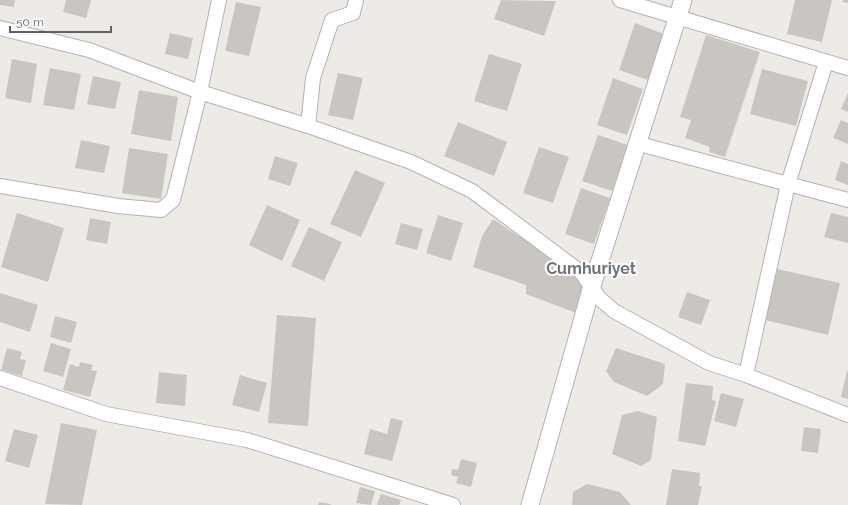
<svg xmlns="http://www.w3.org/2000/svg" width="848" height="505" viewBox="0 0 848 505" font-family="Raleway,sans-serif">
  <rect width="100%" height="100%" fill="#eeebe6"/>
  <path fill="#c9c6c2" d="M0,0H15L14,7L0,5Z
    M66,0H91L86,18L63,12Z
    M501,0L556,1L544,36L494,19Z
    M795,0H832L822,42L787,34Z
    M843,0H848V3L842,2Z
    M236,2L261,7L249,56L225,51Z
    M635,23L664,34L648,80L619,70Z
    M170,33L193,38L188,59L165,54Z
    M706,35L760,52L725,157L709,152L710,147L685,138L691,120L680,117Z
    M489,54L522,64L507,111L474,101Z
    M12,59L37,64L31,103L5,98Z
    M50,68L81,74L74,110L43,105Z
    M762,69L808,81L796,126L750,114Z
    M338,73L363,78L353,120L328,115Z
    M93,76L121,82L115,109L87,104Z
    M613,78L643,89L627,135L597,125Z
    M139,90L178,97L171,141L131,134Z
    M848,93V112L841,109Z
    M841,120L848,123V144L833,138Z
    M458,122L507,142L494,176L444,156Z
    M598,135L628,145L612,191L582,181Z
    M81,140L110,146L104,173L75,168Z
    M539,147L569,157L553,203L523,193Z
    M129,148L168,154L161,199L122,193Z
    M275,156L298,163L290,186L268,179Z
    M841,161L848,164V185L835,180Z
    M355,170L385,183L361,237L330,224Z
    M581,188L610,198L594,244L565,234Z
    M267,205L300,220L282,261L249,245Z
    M17,213L64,228L48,282L1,267Z
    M831,213L848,217V243L824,237Z
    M438,215L463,223L451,261L426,253Z
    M90,218L111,222L107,244L86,240Z
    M493,219L540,250L586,287L579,314L526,294V285L473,267L482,236Z
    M401,223L423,229L417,250L395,244Z
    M309,227L342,242L324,281L291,266Z
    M777,269L840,283L828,335L765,320Z
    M687,292L710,300L701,325L678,317Z
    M0,293L38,305L30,332L0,322Z
    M277,315L316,318L308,426L268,423Z
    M55,316L77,322L71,343L50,337Z
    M51,343L71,349L63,377L43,371Z
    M7,348L22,352L20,359L26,360L22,376L1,370Z
    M616,348L665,364L663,384L647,396L614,382L606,371Z
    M80,362L93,365L91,370L97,371L90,397L63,390L70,364L79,367Z
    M847,371H848V399L841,397Z
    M159,372L187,375L185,406L156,403Z
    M240,375L267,383L259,412L232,405Z
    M686,383L713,386L712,400L716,401L705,446L678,441Z
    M721,393L744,399L736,427L714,421Z
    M638,411L657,417L651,460L641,466L612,454L622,415Z
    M391,418L403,421L392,461L364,454L370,429L387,434Z
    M61,423L97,430L82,505L45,504Z
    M804,427L821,429L818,453L801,451Z
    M14,429L38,435L29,468L5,461Z
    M461,459L477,463L471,487L456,483L458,477L451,475L452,469L458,470Z
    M672,469L700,473L699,486H702L698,505H666Z
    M587,484L620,492L631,505H572L573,492Z
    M360,487L375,491L371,505L356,503Z
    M381,494L401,500L399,505H377Z
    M319,502L331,504V505H318Z"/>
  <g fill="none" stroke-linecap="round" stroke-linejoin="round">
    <defs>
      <path id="minor" d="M620,0L848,68
        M0,28L89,50L200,92L308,126L411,162L472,191L582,273L599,298L614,311L709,363L746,375L848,415
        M826,62L788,184L848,200
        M308,126L313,78L332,20L353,13L356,0
        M647,146L788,184L746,375
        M0,186L118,206L161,210L173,200L200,92L219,0
        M0,378L106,414L247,440L453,505"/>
      <path id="tertiary" d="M530,505L592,286L683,0"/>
    </defs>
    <use href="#minor" stroke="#b1b3b6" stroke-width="16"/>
    <use href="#tertiary" stroke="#b1b3b6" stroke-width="19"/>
    <use href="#minor" stroke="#fff" stroke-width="14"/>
    <use href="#tertiary" stroke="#fff" stroke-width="17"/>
  </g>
  <g text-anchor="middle" stroke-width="4" stroke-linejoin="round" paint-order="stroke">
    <g font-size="16" font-weight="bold" fill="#6e7376" stroke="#fff">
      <text x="591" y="274">Cumhuriyet</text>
    </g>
  </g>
  <path d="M10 26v6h101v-6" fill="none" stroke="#5d6164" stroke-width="2"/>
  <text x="16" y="26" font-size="12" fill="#5d6164" stroke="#ffffff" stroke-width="3" paint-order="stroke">50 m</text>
</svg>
